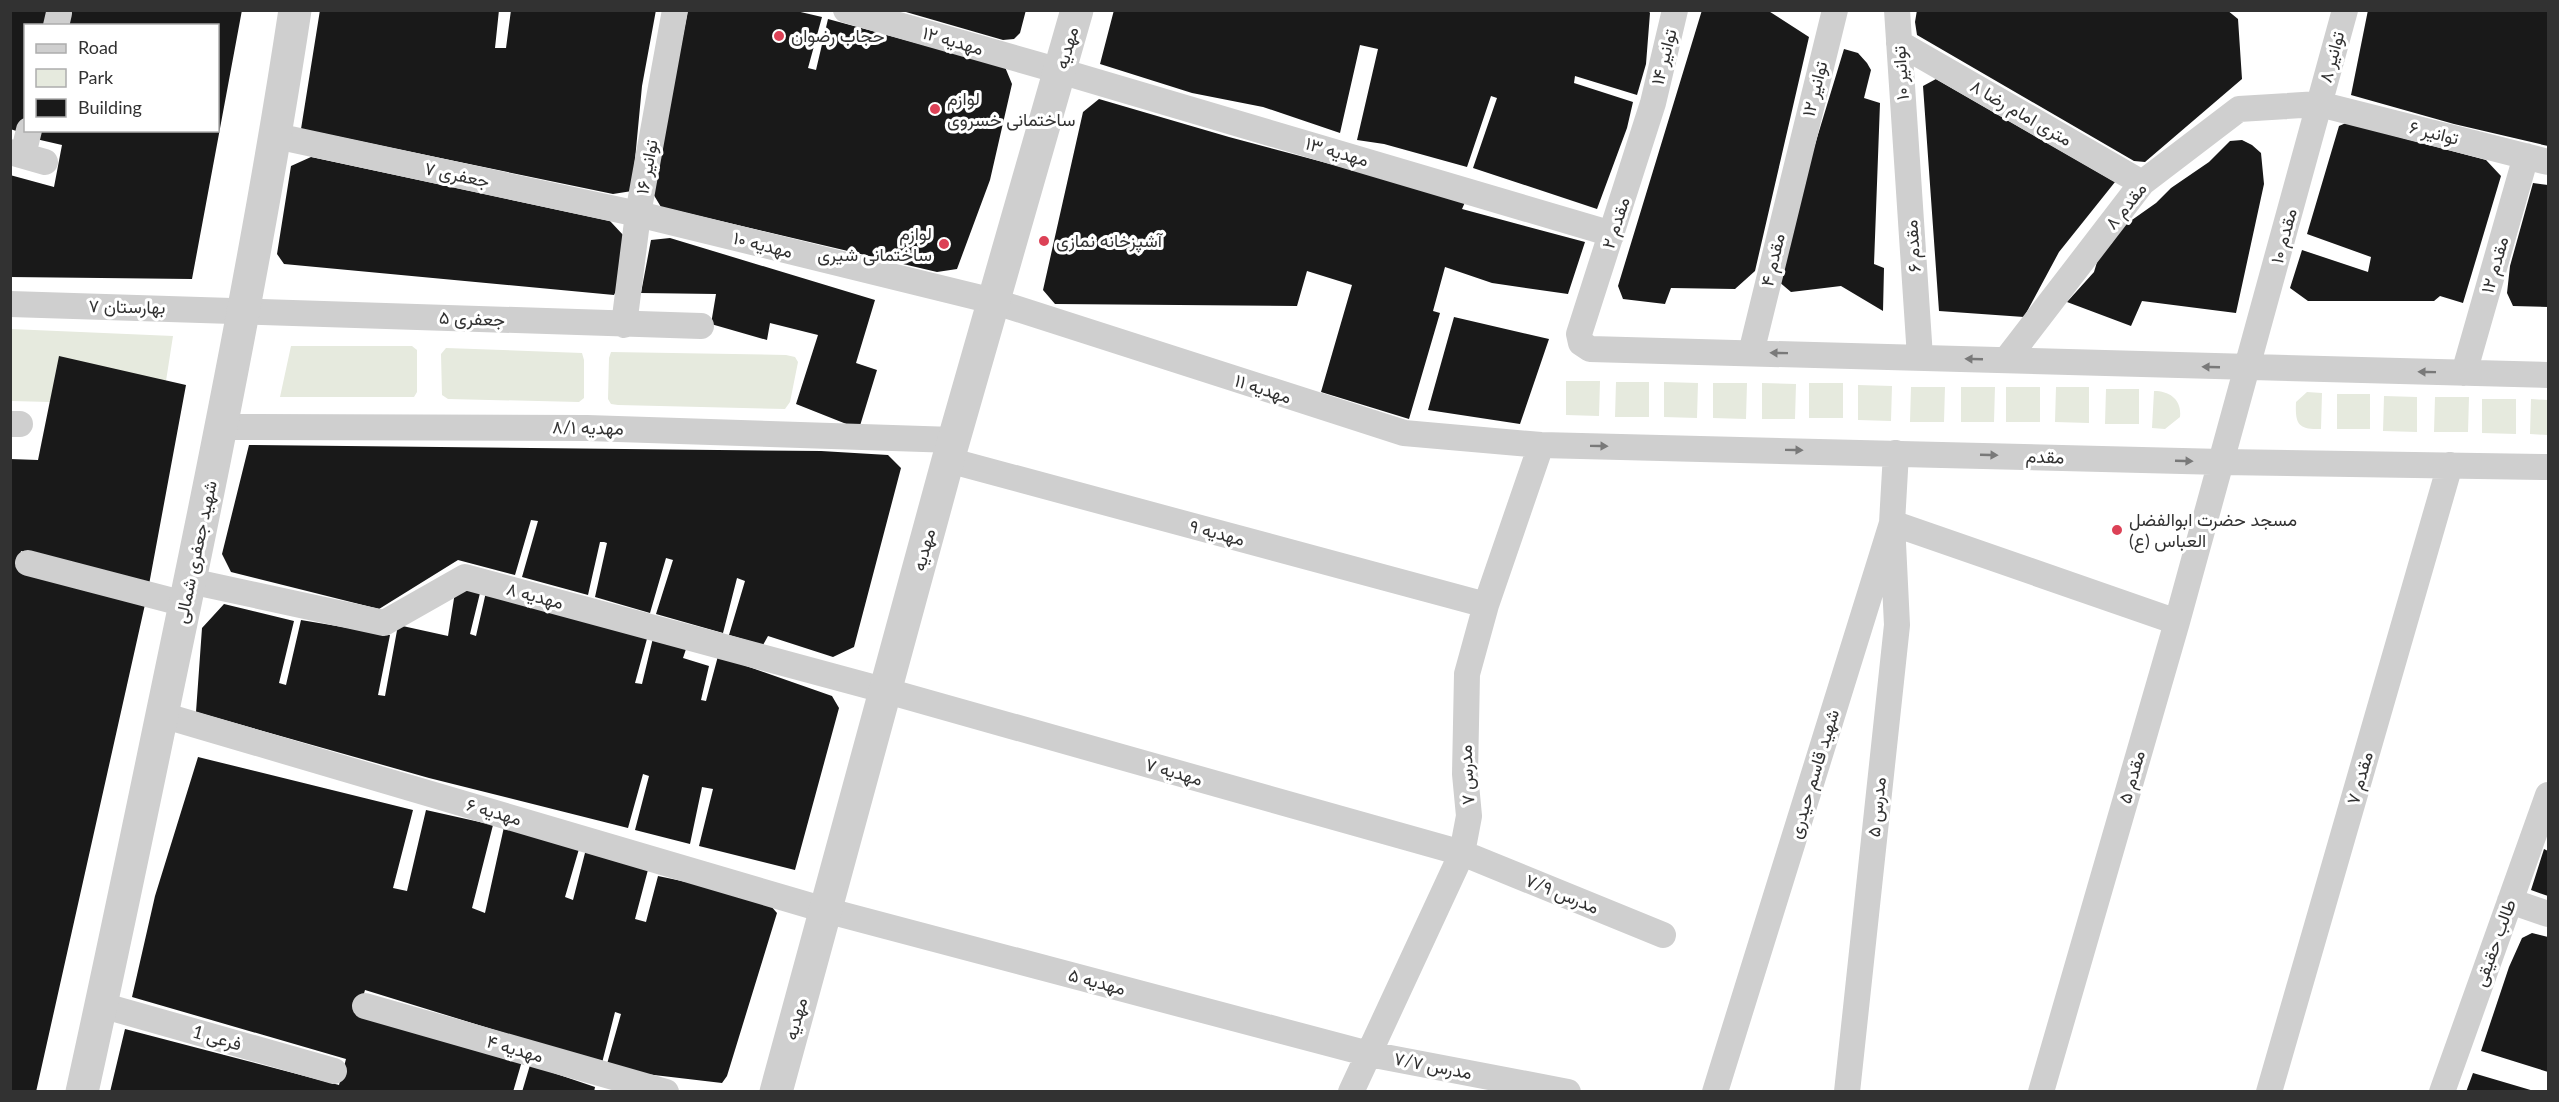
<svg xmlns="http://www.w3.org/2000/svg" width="2559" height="1102" viewBox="0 0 2559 1102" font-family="Lato,Vazirmatn,sans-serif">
  <rect width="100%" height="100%" fill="#fff"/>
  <path fill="#e6eade" d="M11,329L173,336L166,381L50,402L11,401Z
    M291,346H412L417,350V392L414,397H280Z
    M446,348L582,353L584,360V398L579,402L448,399L442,395L441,354Z
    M611,352L786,355L795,357L798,362L790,402L785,409L618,405L611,404L608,399L609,358Z
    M1566,381H1600L1599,416L1566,415Z
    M1616,382H1649V417H1615Z
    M1664,382L1698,383L1697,418L1664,417Z
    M1713,383H1747L1746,419L1713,418Z
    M1762,383L1796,384L1795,419H1762Z
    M1809,383H1843V418H1809Z
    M1858,385L1892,386L1891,421L1858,420Z
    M1911,387H1945L1944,422H1910Z
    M1961,387H1995L1994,422H1961Z
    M2006,387H2040V422H2006Z
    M2056,387H2089V423L2055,422Z
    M2106,389H2139V424H2105Z
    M2154,391C2170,391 2182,400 2180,417L2165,429L2152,428Z
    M2307,392L2322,393L2321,429C2298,430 2295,424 2296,402Z
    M2337,394H2370V429H2337Z
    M2384,396L2417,397V432L2383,431Z
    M2435,397H2469L2468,432H2434Z
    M2482,399H2516V434L2482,433Z
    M2531,399L2548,400V435L2530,434Z"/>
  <path fill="#191919" d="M10,10H54L50,26H26V125L23,133L10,129Z
    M68,10H242L192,279L10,277V175L54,187L62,145L36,139L39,130H218V26H64Z
    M320,10H499L495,48H506L511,10H656L642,86L632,191L613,194L301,129Z
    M688,10H792L822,17L808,68L816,70L828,19L1005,67L1012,84L990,180L957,269L937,272L661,207L652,192Z
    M899,10H1026L1020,33L1014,39L1003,40Z
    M1114,10H1648L1650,13L1646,64L1637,95L1575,76L1574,83L1633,102L1627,128L1597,209L1473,168L1497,98L1491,96L1467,167L1384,144L1357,140L1378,49L1360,45L1340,133L1263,107L1192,93L1100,64Z
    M1702,10H1767L1809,37L1755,271L1735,289L1671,288L1665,304L1623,299L1618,286Z
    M1917,10H2227L2238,19L2242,79L2145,162L2134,161L1917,35L1915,22Z
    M2368,10H2548V146L2454,124L2351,95Z
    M1844,49L1858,53L1867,63L1871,70L1864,98L1880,103L1874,264L1884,268L1883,311L1841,286L1791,292L1778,281L1796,207Z
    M1936,79L2115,182L2059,252L2024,317L1939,311L1923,86Z
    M1099,99L1229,137L1466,200L1462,209L1585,242L1568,294L1492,283L1445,267L1433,311L1440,313L1409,419L1321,392L1352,285L1307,271L1297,306L1055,304L1043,290L1083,112Z
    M2346,123L2486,160L2501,176L2463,303L2440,296L2434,301H2308L2290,288L2302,250L2368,272L2371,257L2307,234L2339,126Z
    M2242,140L2252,145L2261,153L2264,184L2236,313L2142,301L2131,326L2067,302L2094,272L2102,246L2111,244L2122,227L2156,203L2171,188L2209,162L2230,141Z
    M311,157L610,221L624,236L617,289L614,295L284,264L277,254L291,166Z
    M2533,183L2548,185V307L2513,306L2507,293L2510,266Z
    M670,238L875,300L856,363L877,370L859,429L796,404L818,335L770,323L767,340L711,324L716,294L641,293L651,240Z
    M1454,317L1549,339L1520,424L1428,410Z
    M59,356L186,385L148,590L21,551L18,568L146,600L36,1092H10V459L38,460Z
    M249,445L821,451L888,455L901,468L854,647L833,657L768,636L763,645L729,635L745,581L737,578L723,633L656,614L673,560L666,558L650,613L595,597L607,543L604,542H600L588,595L522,577L538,521L531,520L515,575L458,560L379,609L231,572L222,554Z
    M456,586L481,589L470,634L476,636L486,592L648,635L635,683L642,684L653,638L687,646L683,658L709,666L701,700L706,701L718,656L832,696L839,708L795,870L699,846L713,789L702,787L690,844L635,830L649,776L643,774L628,828L429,778L196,712L202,628L224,604L294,621L279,683L286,685L301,620L390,635L378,695L385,696L398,625L448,636Z
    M198,757L413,810L393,888L407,891L426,810L493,825L472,908L485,913L504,827L579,849L565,897L573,900L586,849L649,866L635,919L646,922L658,876L696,884L770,905L777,913L727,1076L722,1083L637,1073L607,1064L621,1014L615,1012L602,1063L365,990L358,1014L522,1061L513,1092H110L125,1029L339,1085L346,1059L132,997L155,896Z
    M2544,849L2548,851V896L2531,890Z
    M2532,933L2548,937V1072L2481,1051L2509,967L2522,938Z
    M530,1065L595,1087L594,1092H522Z
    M2473,1073L2534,1091V1092H2466Z"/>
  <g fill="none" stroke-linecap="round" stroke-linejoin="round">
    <path stroke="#cfcfcf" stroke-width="26" d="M846,10L1060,71L1612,234
      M1675,10L1653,103L1579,334L1581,343L1590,349L2548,375
      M1897,10L1920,357
      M56,26L59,13
      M1899,43L2142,183
      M276,136L638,214L993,301L1404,433L1541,445L2222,462L2548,467
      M10,152L45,162
      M23,155L29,130
      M10,304L701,326
      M624,325L638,214L675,10
      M1751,353L1835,10
      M2006,360L2142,183L2239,109L2319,104L2548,162
      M2464,373L2526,156
      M10,424H20
      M222,427L587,428L954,440
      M948,460L1486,605
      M28,563L185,604
      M190,581L384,623L465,577L887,691L1462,853L1663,935
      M162,715L825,910L1369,1054L1568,1092
      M2510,901L2548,914
      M101,1005L334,1071
      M365,1006L666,1092
      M1351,1092L1462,853L1469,816L1465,774L1467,674L1486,605L1541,445
      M1715,1092L1892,523L1896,453
      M1847,1092L1897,625L1892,523L2177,622
      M2041,1092L2177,622L2345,10
      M2269,1092L2450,465
      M2442,1092L2548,795"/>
    <path stroke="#cfcfcf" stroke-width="33" d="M82,1092C118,929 151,767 185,604C226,407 265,209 295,10
      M776,1092L948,460L1077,10"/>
  </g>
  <defs><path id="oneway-solid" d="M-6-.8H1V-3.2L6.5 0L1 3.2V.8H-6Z" transform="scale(1.5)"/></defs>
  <g fill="#797979">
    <use href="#oneway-solid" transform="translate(1779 353) rotate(-179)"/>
    <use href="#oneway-solid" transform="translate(1974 359) rotate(-178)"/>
    <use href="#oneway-solid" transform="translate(2211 367) rotate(-178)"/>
    <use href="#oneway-solid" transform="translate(2427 372) rotate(-179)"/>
    <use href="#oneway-solid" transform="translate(1599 446) rotate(1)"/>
    <use href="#oneway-solid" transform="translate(1794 450) rotate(1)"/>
    <use href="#oneway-solid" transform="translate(1989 455) rotate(2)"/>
    <use href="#oneway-solid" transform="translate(2184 461) rotate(2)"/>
  </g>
  <g fill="#dc4156" stroke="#fff" stroke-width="2">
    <circle cx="779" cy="36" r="6"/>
    <circle cx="935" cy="109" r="6"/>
    <circle cx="1044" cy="241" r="6"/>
    <circle cx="944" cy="244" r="6"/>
    <circle cx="2117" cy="530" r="6"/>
  </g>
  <g text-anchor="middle" stroke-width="6" stroke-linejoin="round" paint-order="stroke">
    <g font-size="18" fill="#323232" stroke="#fff" text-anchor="start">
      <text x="791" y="42">حجاب رضوان</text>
      <text x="947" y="105">لوازم<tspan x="947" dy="21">ساختمانی خسروی</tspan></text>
      <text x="932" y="240" text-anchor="end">لوازم<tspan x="932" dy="21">ساختمانی شیری</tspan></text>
      <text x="1056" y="247">آشپزخانه نمازی</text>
      <text x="2129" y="526">مسجد حضرت ابوالفضل<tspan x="2129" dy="21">العباس (ع)</tspan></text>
    </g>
    <g font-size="18" fill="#323232" stroke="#fff">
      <text transform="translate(953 41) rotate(16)" y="6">مهدیه ۱۲</text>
      <text transform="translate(1067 48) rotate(-74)" y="6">مهدیه</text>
      <text transform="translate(1664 57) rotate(-76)" y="6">توانیر ۱۴</text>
      <text transform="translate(2332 57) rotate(-75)" y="6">توانیر ۸</text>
      <text transform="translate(1901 73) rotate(-94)" y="6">توانیر ۱۰</text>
      <text transform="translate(1815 89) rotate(-76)" y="6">توانیر ۱۲</text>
      <text transform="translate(2021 113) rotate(30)" y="6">۸ متری امام رضا</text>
      <text transform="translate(2434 133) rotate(14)" y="6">توانیر ۶</text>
      <text transform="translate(1337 152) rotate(16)" y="6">مهدیه ۱۳</text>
      <text transform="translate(647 167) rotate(-80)" y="6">توانیر ۱۶</text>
      <text transform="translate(457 175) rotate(12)" y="6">جعفری ۷</text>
      <text transform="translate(2126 206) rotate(-51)" y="6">مقدم ۸</text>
      <text transform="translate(1616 223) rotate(-72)" y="6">مقدم ۲</text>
      <text transform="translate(2284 236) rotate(-75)" y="6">مقدم ۱۰</text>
      <text transform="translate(763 245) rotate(14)" y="6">مهدیه ۱۰</text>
      <text transform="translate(1913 246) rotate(-94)" y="6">مقدم ۶</text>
      <text transform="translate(1773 260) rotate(-77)" y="6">مقدم ۴</text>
      <text transform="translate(2495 265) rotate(-74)" y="6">مقدم ۱۲</text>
      <text transform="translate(127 307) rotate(1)" y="6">بهارستان ۷</text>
      <text transform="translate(472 319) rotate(2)" y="6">جعفری ۵</text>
      <text transform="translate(1263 389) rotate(18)" y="6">مهدیه ۱۱</text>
      <text transform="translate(588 428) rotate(1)" y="6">مهدیه ۸/۱</text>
      <text transform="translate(2045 457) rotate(2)" y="6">مقدم</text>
      <text transform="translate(1217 533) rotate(15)" y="6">مهدیه ۹</text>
      <text transform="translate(924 550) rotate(-75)" y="6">مهدیه</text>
      <text transform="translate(196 552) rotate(-78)" y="6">شهید جعفری شمالی</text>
      <text transform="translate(535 596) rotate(15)" y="6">مهدیه ۸</text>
      <text transform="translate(1174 772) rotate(16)" y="6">مهدیه ۷</text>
      <text transform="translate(1814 774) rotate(-73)" y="6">شهید قاسم حیدری</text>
      <text transform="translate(1467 775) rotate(-93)" y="6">مدرس ۷</text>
      <text transform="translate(2132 777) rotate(-74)" y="6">مقدم ۵</text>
      <text transform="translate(2360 778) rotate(-74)" y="6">مقدم ۷</text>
      <text transform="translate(1877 807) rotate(-84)" y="6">مدرس ۵</text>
      <text transform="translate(494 812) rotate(16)" y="6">مهدیه ۶</text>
      <text transform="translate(1562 894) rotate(22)" y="6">مدرس ۷/۹</text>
      <text transform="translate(2495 943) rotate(-70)" y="6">طالب حقیقی</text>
      <text transform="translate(1097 982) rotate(15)" y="6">مهدیه ۵</text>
      <text transform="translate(796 1019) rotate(-75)" y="6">مهدیه</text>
      <text transform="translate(217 1038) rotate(16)" y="6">فرعی 1</text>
      <text transform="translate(515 1049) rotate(16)" y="6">مهدیه ۴</text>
      <text transform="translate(1433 1066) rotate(11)" y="6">مدرس ۷/۷</text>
    </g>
  </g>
  <rect width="2559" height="1102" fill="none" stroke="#323232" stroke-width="24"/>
  <rect x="24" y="24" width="195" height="108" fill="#ffffff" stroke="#adadad" stroke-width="1.5"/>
  <rect x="36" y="44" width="30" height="9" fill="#cfcfcf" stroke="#adadad" stroke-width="1.5"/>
  <text x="78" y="54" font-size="18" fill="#323232">Road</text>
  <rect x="36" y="69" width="30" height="18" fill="#e6eade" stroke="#adadad" stroke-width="1.5"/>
  <text x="78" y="84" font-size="18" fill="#323232">Park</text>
  <rect x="36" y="99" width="30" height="18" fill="#191919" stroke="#adadad" stroke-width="1.5"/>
  <text x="78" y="114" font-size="18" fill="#323232">Building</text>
</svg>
